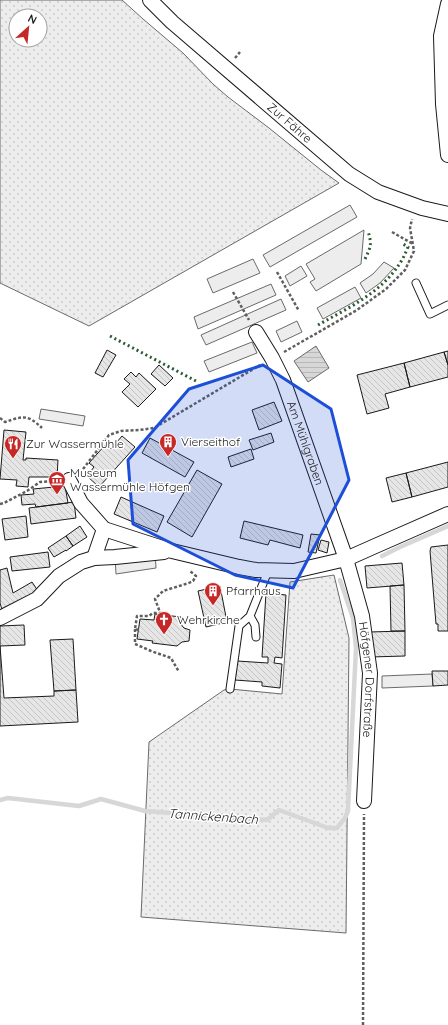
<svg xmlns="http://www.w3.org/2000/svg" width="448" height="1025" viewBox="0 0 448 1025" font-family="Quicksand,sans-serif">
  <defs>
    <pattern id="green-dots" width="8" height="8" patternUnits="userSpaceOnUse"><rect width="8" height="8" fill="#ededed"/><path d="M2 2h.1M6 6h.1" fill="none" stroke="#cbcbcb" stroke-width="1.8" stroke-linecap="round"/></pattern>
    <pattern id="water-rules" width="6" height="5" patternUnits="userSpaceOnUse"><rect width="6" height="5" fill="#d7d7d7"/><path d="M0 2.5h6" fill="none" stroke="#b8b8b8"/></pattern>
    <pattern id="building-back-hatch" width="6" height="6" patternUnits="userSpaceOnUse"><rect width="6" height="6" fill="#e6e6e6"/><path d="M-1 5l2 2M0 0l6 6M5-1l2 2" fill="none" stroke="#c5c5c5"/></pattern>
  </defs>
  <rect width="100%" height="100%" fill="#fff"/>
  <path fill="url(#green-dots)" stroke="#6a6a6a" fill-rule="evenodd" d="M0,0H122L143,19L183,53L213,84L228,97L269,128L321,170L339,183L89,326L0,283ZM16,16H40V40H16Z
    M334,575L349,638L346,933L141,917L149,742L224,690L230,689L282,694L290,582Z"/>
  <path fill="#ededed" stroke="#6a6a6a" d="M350,205L357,217L270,267L263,255Z
    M364,230L361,264L316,291L310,282L315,279L306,264Z
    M253,259L260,273L213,293L207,279Z
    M384,262L394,268L380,283L366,293L360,283L373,274Z
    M301,266L307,276L290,286L285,276Z
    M271,284L276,295L198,329L194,317Z
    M355,287L361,298L323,319L317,308Z
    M281,299L286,310L206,345L201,335Z
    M297,321L302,332L281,342L276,331Z
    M252,342L257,353L209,372L204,361Z
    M41,409L85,416L83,426L39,419Z
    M155,552L156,568L116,574L115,557Z
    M432,674L433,686L382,688V676Z"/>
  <path fill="url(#water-rules)" stroke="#6a6a6a" d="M316,346L329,368L308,382L294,361Z"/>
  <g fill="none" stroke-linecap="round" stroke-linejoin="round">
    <path stroke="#d7d7d7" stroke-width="4.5" d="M382,556L400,547L448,526
      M0,800L8,798L79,806L101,799L145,811L267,820L279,810L328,828H337L345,818L348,811L356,648L353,618L340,580"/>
  </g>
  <path fill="url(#building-back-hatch)" stroke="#1a1a1a" d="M107,350L116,355L103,377L95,373Z
    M448,351V365L444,352Z
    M444,352L448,365V377L410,387L404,363Z
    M404,363L410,387L385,394L389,408L367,414L357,375Z
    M159,365L173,378L165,386L151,374Z
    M131,372L136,377L139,373L156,389L138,407L122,392L130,384L124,379Z
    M274,402L282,421L259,430L252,410Z
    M4,430L26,432L23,460H26V458L58,460L57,477H29L28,487L16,486L17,480L0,479Z
    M271,433L274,442L253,450L249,440Z
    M122,436L135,447L99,487L87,476L94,467L89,463L106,444L111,449Z
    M150,438L194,462L185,477L142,453Z
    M251,449L254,459L231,467L228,457Z
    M448,462V487L412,497L406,473Z
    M197,470L222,484L192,537L167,522Z
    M406,473L412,497L392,502L386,478Z
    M65,486L68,503L36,507L35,504L22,505L21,495L34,494L33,489Z
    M121,497L164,516L157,532L114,514Z
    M74,502L76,518L31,524L29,508Z
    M26,516L28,537L5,540L2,519Z
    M244,521L303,535L300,548L270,540L268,545L240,538Z
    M80,526L87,537L73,546L66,536Z
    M311,534L320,535L316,553L308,552Z
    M66,536L73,546L66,551V550L54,557L48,548Z
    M321,540L329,542L327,553L318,550Z
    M448,545V631H438V624H436L430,551L431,547Z
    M48,552L50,567L12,571L10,557Z
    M402,563L404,585L367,588L365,566Z
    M7,568L13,593L32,582L38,591L3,613L0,603V570Z
    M404,585L405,631H391L390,586Z
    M220,586L227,622L206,627L198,591Z
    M266,593L286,595L282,658L275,657L274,663L282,664L280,688L262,686V682L235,680L237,661L268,663V657H262Z
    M155,614L181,617L180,623L184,628L190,630L189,641L182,642L177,646L152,643L153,641L137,639L140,619L154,620Z
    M24,625L25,645L0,646V626Z
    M405,631V656L370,657L369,632Z
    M73,639L76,690L54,691L50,640Z
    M0,646L4,698L54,696V691L76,690L78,722L0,726Z
    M432,671H448V685L433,686Z"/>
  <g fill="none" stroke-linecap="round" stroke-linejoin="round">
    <defs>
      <path id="lane" d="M416,283L430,314L448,305
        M250,616L255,625L256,637
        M230,689L239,626L250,616L268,571"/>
      <g id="street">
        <path id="s1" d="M150,0L172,22L349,174L378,192L422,208L448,214"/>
        <path d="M448,4L441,36L443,104L448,155"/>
        <path id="s2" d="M256,332L272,358L283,380L346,559L362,616L370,673L364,801"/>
        <path d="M69,480L81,503L104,529L172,551L239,567L256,570L294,571L346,559L373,547L448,514"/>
        <path d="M94,558L104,529"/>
        <path d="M0,618L37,599L59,576L81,562L94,558L115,557L164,552"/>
      </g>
    </defs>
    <use href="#lane" stroke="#1a1a1a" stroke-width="9"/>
    <use href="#street" stroke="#1a1a1a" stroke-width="16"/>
    <path stroke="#5f5f5f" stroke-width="2.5" stroke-dasharray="3 2" stroke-linecap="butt" d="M235,58L240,52
      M392,232L413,244
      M277,272L299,311
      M233,292L249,320
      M284,352L357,310L386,289L405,270L414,251L410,228L412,219
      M0,418L5,422C24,416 27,414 42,428
      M80,473L109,435L121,431L139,430L154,428L260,365
      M0,504L4,503L27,491L40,482L56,481
      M161,615L155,599L163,591L189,583L193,581L196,576L190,571
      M135,629V644L151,651L171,658L179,672
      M139,630L135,629L137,616H149L153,613H161
      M363,1025L364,814"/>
    <use href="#lane" stroke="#fff" stroke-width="7"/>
    <use href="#street" stroke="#fff" stroke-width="14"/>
    <path stroke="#2b5a34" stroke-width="3" stroke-dasharray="2 3" stroke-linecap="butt" d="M365,259C371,246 372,245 368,231
      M318,325C346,309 379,294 398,266C402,261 405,254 408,247L403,244
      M110,336L196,381"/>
  </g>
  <path fill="#1d4ed8" fill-opacity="0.2" stroke="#1d4ed8" stroke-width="3" stroke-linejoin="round" d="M263,365L331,409L349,480L293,588L235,575L133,524L128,460L189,389Z"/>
  <defs>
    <symbol id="building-pin" viewBox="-11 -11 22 30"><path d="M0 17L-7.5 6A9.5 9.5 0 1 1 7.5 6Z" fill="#c62828" stroke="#fff"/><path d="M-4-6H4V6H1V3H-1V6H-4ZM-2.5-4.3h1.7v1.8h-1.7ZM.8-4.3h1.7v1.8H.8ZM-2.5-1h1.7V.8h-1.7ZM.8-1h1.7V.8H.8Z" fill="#fff"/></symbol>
    <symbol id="restaurant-pin" viewBox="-11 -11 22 30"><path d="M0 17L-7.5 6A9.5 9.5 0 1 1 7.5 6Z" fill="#c62828" stroke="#fff"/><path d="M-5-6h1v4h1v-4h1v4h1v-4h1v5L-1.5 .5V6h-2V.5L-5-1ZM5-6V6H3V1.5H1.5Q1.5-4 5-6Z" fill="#fff"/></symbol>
    <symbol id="museum-pin" viewBox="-11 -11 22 30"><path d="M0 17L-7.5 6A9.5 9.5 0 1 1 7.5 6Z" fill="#c62828" stroke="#fff"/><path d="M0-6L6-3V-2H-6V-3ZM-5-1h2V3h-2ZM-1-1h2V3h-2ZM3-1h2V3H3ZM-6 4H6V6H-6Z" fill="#fff"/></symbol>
    <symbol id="church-pin" viewBox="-11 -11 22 30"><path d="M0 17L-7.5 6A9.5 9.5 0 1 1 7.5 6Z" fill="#c62828" stroke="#fff"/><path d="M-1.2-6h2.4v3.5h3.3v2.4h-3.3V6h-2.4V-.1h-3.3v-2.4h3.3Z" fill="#fff"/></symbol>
  </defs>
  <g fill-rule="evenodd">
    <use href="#building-pin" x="158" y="432" width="20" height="27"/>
    <use href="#restaurant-pin" x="3" y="434" width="20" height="27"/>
    <use href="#museum-pin" x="47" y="470" width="20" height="27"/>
    <use href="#building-pin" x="203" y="581" width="20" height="27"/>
    <use href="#church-pin" x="154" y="610" width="20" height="27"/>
  </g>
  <g text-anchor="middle" stroke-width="3" stroke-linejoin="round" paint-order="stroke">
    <g font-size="12" fill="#1a1a1a" stroke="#fff">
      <text dy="4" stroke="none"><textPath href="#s1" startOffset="186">Zur Fähre</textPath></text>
      <text dy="4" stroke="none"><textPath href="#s2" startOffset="122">Am Mühlgraben</textPath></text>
      <text dy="4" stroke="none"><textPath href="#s2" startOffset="368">Höfgener Dorfstraße</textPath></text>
    </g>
    <g font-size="12" fill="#1a1a1a" stroke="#fff" text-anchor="start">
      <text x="181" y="446">Vierseithof</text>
      <text x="26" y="448">Zur Wassermühle</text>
      <text x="70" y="477">Museum<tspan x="70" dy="14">Wassermühle Höfgen</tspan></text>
      <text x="226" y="595">Pfarrhaus</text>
      <text x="177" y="624">Wehrkirche</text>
    </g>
    <g font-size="13" font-style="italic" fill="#1a1a1a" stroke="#fff">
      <text transform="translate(213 816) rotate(4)" y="5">Tannickenbach</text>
    </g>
  </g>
  <g transform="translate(28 28) rotate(27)"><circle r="19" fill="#ffffff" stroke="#a3a3a3"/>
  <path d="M0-3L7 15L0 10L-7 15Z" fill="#c62828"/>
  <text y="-6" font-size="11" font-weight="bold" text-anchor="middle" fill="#1a1a1a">N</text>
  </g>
</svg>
